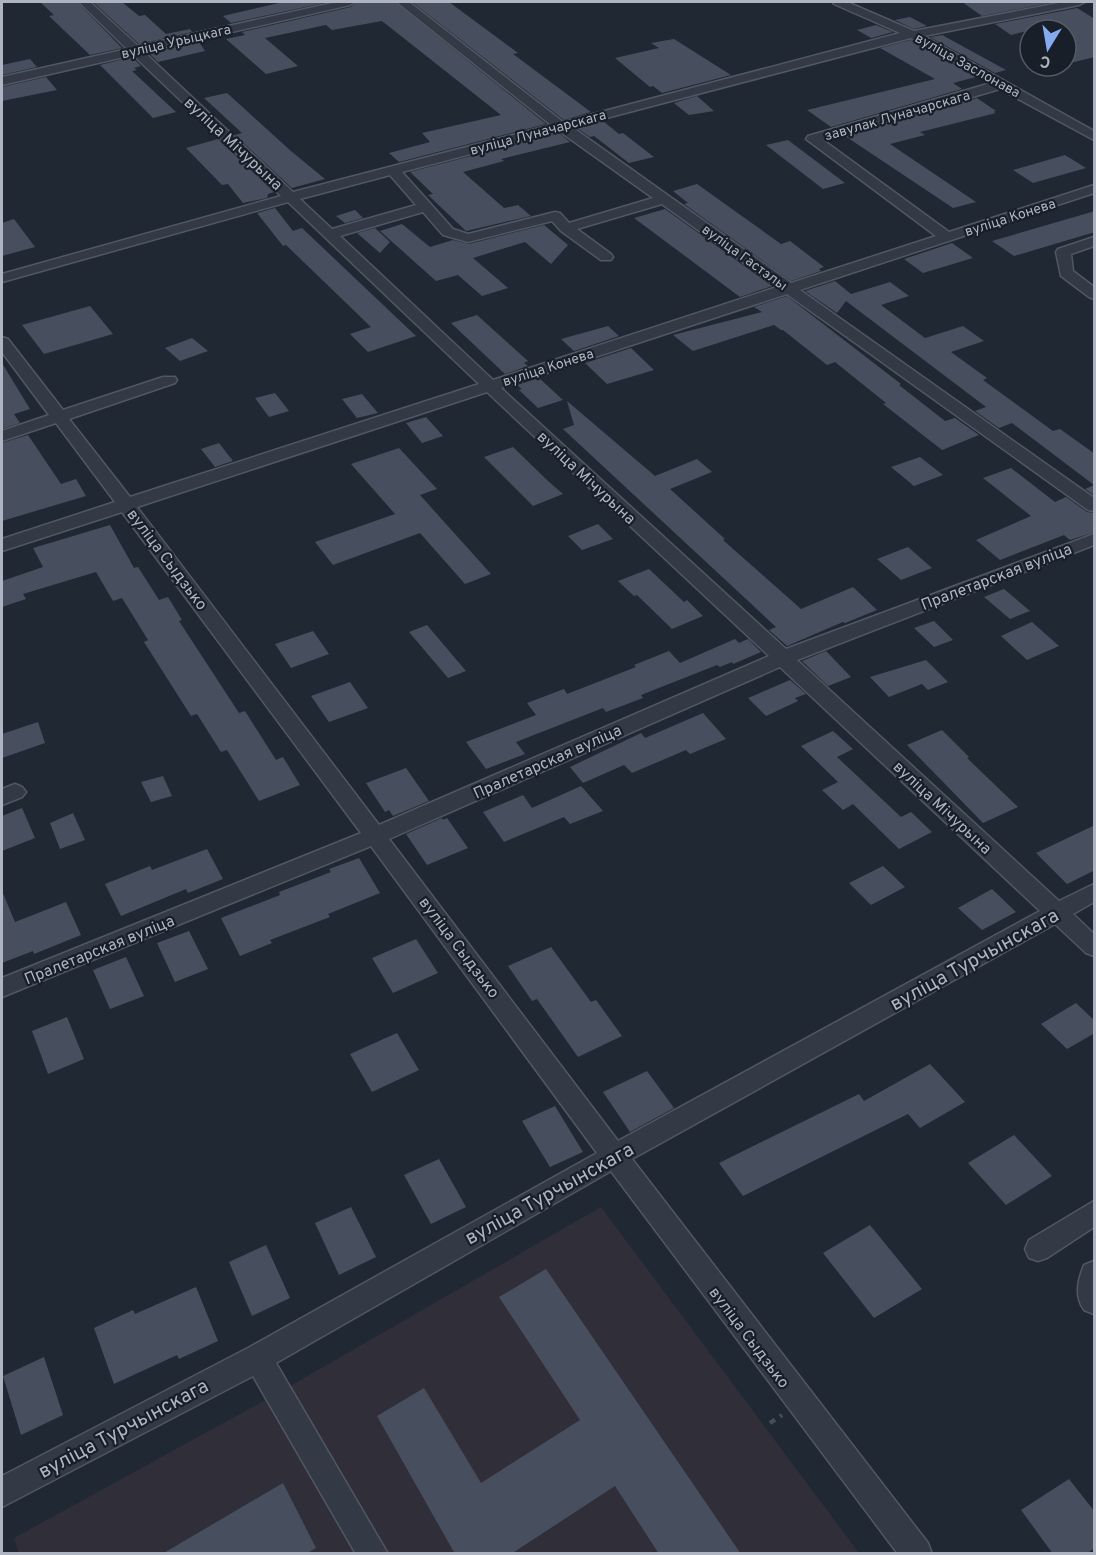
<svg xmlns="http://www.w3.org/2000/svg" width="1096" height="1555" viewBox="0 0 1096 1555" font-family="Overpass,sans-serif">
  <rect width="100%" height="100%" fill="#202834"/>
  <path fill="#302e39" d="M601,1207L859,1553L19,1554L14,1538L278,1393Z"/>
  <path fill="#474f5e" d="M40,2H77L122,48L90,55L49,16L54,15Z
    M93,2H122L139,16L145,15L166,34L190,29L192,32L139,44Z
    M283,2H329L231,23L223,16Z
    M357,2H395L546,124L399,162L389,153L430,142L422,133L501,115L382,21L332,30L326,25L265,38L298,66L266,74L226,39L245,35L242,32L351,7Z
    M412,2H449L518,53L513,54L591,112L564,120Z
    M962,2H1055L982,16Z
    M1077,8L1095,19V57L1066,64V30H1030L1011,35L995,24Z
    M910,17L927,26L914,29L895,20Z
    M876,25L893,32L871,38L857,30Z
    M943,35L944,36L1006,70L995,73L930,37Z
    M674,39L731,75L662,93L653,86L650,87L615,58L659,48L651,43Z
    M911,40L976,77L953,83L962,89L831,127L807,110L935,79L880,48Z
    M199,42L205,51L158,62L149,53Z
    M132,57L141,66L134,68L137,70L132,71L176,112L153,118L100,65Z
    M30,59L37,67L2,75V65Z
    M46,77L57,90L2,101V87Z
    M227,93L291,151L325,179L292,188L235,135L242,133L204,98Z
    M697,96L714,111L689,115L674,103Z
    M977,98L996,111L993,112L996,113L920,132L925,135L890,144L976,202L953,208L845,136Z
    M603,121L619,134L623,133L654,157L629,163L594,136L590,137L577,128Z
    M559,133L570,142L501,159L504,161L463,172L504,208L518,205L531,216L466,231L428,195L433,194L410,172Z
    M218,139L274,192L268,194L267,198L243,203L228,184L222,185L186,148Z
    M788,140L845,183L823,189L766,145Z
    M1065,155L1086,168L1033,183L1013,170Z
    M697,184L781,244L790,241L824,267L819,269L821,271L791,281L684,204L688,203L673,191Z
    M275,208L293,231L302,228L416,336L368,352L350,334L371,327L286,245L283,246L257,213Z
    M665,209L772,286L740,297L634,218Z
    M355,210L363,218L345,223L336,216Z
    M1095,211V232L1014,256L992,241Z
    M14,219L35,247L2,256V223Z
    M402,224L430,247L453,240L469,244L544,225L568,245L551,264L525,242L473,258L508,288L482,296L458,275L436,281L380,231Z
    M375,228L390,242L380,253L357,233Z
    M952,243L973,258L923,273L904,259Z
    M835,281L851,294L890,282L909,296L881,305L925,338L963,326L984,341L951,352L987,378L983,380L1053,431L1060,429L1095,454V496L1085,489L1094,485L1012,423L999,428L975,411L986,407L846,301L837,313L805,291Z
    M787,296L901,384L899,385L945,421L955,418L979,435L942,450L883,404L886,403L835,362L827,365L783,330H781L774,325L693,351L673,335L762,312L754,307Z
    M90,306L113,334L44,354L22,325Z
    M477,315L528,361L524,363L528,366L505,374L451,323Z
    M608,326L619,336L574,351L561,339Z
    M192,338L208,351L180,361L165,348Z
    M631,348L654,370L607,384L585,363Z
    M2,363L30,409L14,414L20,423L2,429Z
    M539,378L563,400L538,408L519,390L522,389L517,385Z
    M275,393L289,411L269,417L255,398Z
    M362,394L378,413L357,418L342,399Z
    M567,401L655,476L697,459L712,472L670,489L725,539L723,540L801,609L853,587L877,610L845,623L843,622L787,646L769,630L776,627L563,429L574,425Z
    M426,417L443,436L422,443L406,423Z
    M28,435L61,484L76,479L86,496L2,521V443Z
    M219,443L233,461L215,467L201,449Z
    M513,447L548,481L563,494L533,506L484,457Z
    M399,448L437,489L420,495L491,574L465,584L420,533L333,565L315,542L395,514L351,464Z
    M920,457L943,475L914,486L891,467Z
    M1011,468L1055,502L1066,497L1087,512L1095,513V532L1070,540L1064,535L1000,560L976,540L1031,516L983,478Z
    M598,524L613,539L582,550L568,536Z
    M110,525L134,568L138,567L159,600L168,597L182,620L179,621L239,713L245,711L276,760L283,757L300,785L259,801L227,750L221,752L197,714L191,716L144,642L148,640L122,598L113,601L96,572L23,594L26,599L2,607V581L43,567L33,548Z
    M908,547L932,568L901,580L877,559Z
    M649,569L684,602L687,600L703,616L672,629L637,595L634,596L618,581Z
    M1004,589L1030,611L1010,619L984,597Z
    M934,621L953,640L934,647L914,628Z
    M1032,622L1059,646L1027,660L1001,636Z
    M427,625L466,671L448,678L409,632Z
    M313,631L329,654L291,668L275,644Z
    M735,639L739,643L748,639L761,652L733,664L732,662L720,667L717,665L641,695L643,698L606,712L603,708L516,742L525,754L486,769L466,742L536,715L527,703L564,689L567,694L636,667L634,665L669,651L680,663Z
    M826,651L851,677L828,686L802,661Z
    M926,660L948,682L928,690L922,684L889,697L870,677Z
    M790,680L806,694L795,698L798,701L766,716L748,698Z
    M350,682L368,708L329,722L311,696Z
    M703,713L726,739L690,754L686,750L632,773L624,765L583,783L570,767L641,733L645,738Z
    M38,722L45,743L2,758V734Z
    M942,730L969,757L967,758L1018,807L983,823L907,745Z
    M833,731L853,749L837,757L901,817L911,812L932,832L899,849L853,804L843,810L822,790L838,782L801,746Z
    M406,768L429,801L393,816L389,810L385,812L366,783Z
    M163,776L172,796L151,802L141,782Z
    M581,786L603,811L570,824L564,817L504,842L483,812L523,795L532,808Z
    M22,808L35,838L2,851V816Z
    M73,813L85,840L60,849L50,823Z
    M442,818L443,820L447,818L468,848L427,865L406,834Z
    M1095,825V870L1067,884L1036,853Z
    M207,849L223,879L188,893L186,889L121,916L105,884L150,866L152,870Z
    M359,858L380,893L328,914L330,917L270,940L272,943L240,956L221,918L280,895L279,892L331,872L329,869Z
    M883,866L905,887L871,905L849,883Z
    M992,889L1016,912L982,930L958,908Z
    M2,891L15,922L66,902L81,935L34,954L33,951L2,963Z
    M189,931L208,969L175,982L157,943Z
    M416,939L438,973L393,993L372,958Z
    M551,947L591,1002L596,1000L622,1036L578,1057L537,999L532,1001L508,966Z
    M126,957L144,996L110,1009L93,970Z
    M1076,1003L1095,1021V1033L1067,1049L1041,1024Z
    M67,1017L84,1059L48,1074L32,1031Z
    M397,1033L419,1070L372,1092L350,1054Z
    M930,1064L965,1102L920,1128L908,1114L743,1196L719,1163L859,1094L864,1101Z
    M647,1071L674,1108L630,1132L603,1092Z
    M555,1106L583,1152L550,1167L522,1121Z
    M1014,1135L1052,1176L1006,1205L968,1163Z
    M439,1159L466,1207L431,1224L404,1175Z
    M351,1207L376,1257L339,1275L315,1223Z
    M870,1225L922,1289L874,1318L823,1253Z
    M266,1245L290,1298L252,1316L229,1262Z
    M546,1269L741,1554H659L615,1486L511,1554H455L377,1416L424,1388L481,1483L580,1420L499,1297Z
    M196,1287L218,1341L179,1359L177,1355L114,1384L94,1328L133,1310L135,1314Z
    M44,1357L63,1415L21,1435L3,1376Z
    M1069,1479L1095,1512V1548L1086,1554H1053L1021,1510Z
    M283,1483L316,1548L306,1554H162Z"/>
  <g fill="none" stroke-linecap="round" stroke-linejoin="round">
    <defs>
      <path id="minor" d="M79,2H90L138,46L337,2H355L350,5L144,52L293,192L551,125L397,2H409L563,122L900,33L834,4L833,2H847L914,31L1064,2H1085L1079,5L924,36L1094,131V140L1000,89L823,140L949,232L1094,185V193L800,290L1094,498V511L1088,510L787,294L501,388L786,649L1094,534V545L797,660L1059,901L1094,884V902L1073,914L1094,934V956L1086,953L1055,924L632,1159L928,1543L932,1554H898L611,1171L276,1363L388,1554H356L253,1376L2,1507V1476L248,1348L597,1153L371,846L2,997V978L361,833L122,512L2,551V539L115,502L56,423L2,441V431L49,415L2,352V337L8,339L63,410L163,377H175L177,380L175,383L69,419L130,497L479,384L288,202L2,282V274L281,196L133,55L2,85V77L127,49ZM911,38L991,83L808,136L806,139L936,236L791,283L572,127ZM559,131L653,198L569,223L560,213L555,212L468,234L453,229L402,172ZM390,175L416,205L332,229L300,199ZM662,204L777,287L493,380L340,236L423,212L443,235L468,242L552,221L561,231L601,260H611L613,257L611,254L577,229ZM487,392L769,656L379,825L137,507ZM780,667L1040,911L618,1141L389,839Z
        M1094,237V246L1071,254L1073,271L1094,287V299L1089,297L1061,276L1056,252L1058,249Z
        M15,784L22,787L26,792L22,797L2,805V789Z
        M1094,1201V1227L1047,1258L1038,1261L1029,1258L1025,1249L1029,1240Z
        M1094,1261V1314L1084,1310C1074,1296 1078,1280 1084,1265Z"/>
    </defs>
    <use href="#minor" stroke="#515763" stroke-width="3"/>
    <path stroke="#425155" stroke-width="4.5" stroke-dasharray="6 6" stroke-linecap="butt" d="M770,1423L782,1415"/>
    <use href="#minor" fill="#343a45" fill-rule="evenodd"/>
  </g>
  <g text-anchor="middle" stroke-width="4.5" stroke-linejoin="round" paint-order="stroke">
    <g font-size="14" fill="#aeb4c2" stroke="#191f29">
      <text transform="translate(176 41) rotate(-13)" y="5">вуліца Урыцкага</text>
      <text transform="translate(968 65) rotate(29)" y="5">вуліца Заслонава</text>
      <text transform="translate(897 115) rotate(-16)" y="5">завулак Луначарскага</text>
      <text transform="translate(538 132) rotate(-15)" y="5">вуліца Луначарскага</text>
      <text transform="translate(1010 217) rotate(-18)" y="5">вуліца Конева</text>
      <text transform="translate(745 257) rotate(36)" y="5">вуліца Гастэлы</text>
      <text transform="translate(548 367) rotate(-18)" y="5">вуліца Конева</text>
    </g>
    <g font-size="16" fill="#aeb4c2" stroke="#191f29">
      <text transform="translate(234 143) rotate(43)" y="6">вуліца Мічурына</text>
      <text transform="translate(587 477) rotate(43)" y="6">вуліца Мічурына</text>
      <text transform="translate(168 559) rotate(53)" y="6">вуліца Сыдзько</text>
      <text transform="translate(996 576) rotate(-21)" y="6">Пралетарская вуліца</text>
      <text transform="translate(547 761) rotate(-24)" y="6">Пралетарская вуліца</text>
      <text transform="translate(943 807) rotate(43)" y="6">вуліца Мічурына</text>
      <text transform="translate(460 947) rotate(53)" y="6">вуліца Сыдзько</text>
      <text transform="translate(99 949) rotate(-22)" y="6">Пралетарская вуліца</text>
      <text transform="translate(750 1337) rotate(53)" y="6">вуліца Сыдзько</text>
    </g>
    <g font-size="20" fill="#aeb4c2" stroke="#191f29">
      <text transform="translate(974 959) rotate(-29)" y="7">вуліца Турчынскага</text>
      <text transform="translate(549 1193) rotate(-29)" y="7">вуліца Турчынскага</text>
      <text transform="translate(123 1428) rotate(-28)" y="7">вуліца Турчынскага</text>
    </g>
  </g>
  <rect width="1096" height="1555" fill="none" stroke="#aeb4c2" stroke-width="6"/>
  <g transform="translate(1048 48) rotate(191)"><circle r="28" fill="#191f29" stroke="#555b66" stroke-width="1.5"/>
  <path d="M0-4.5L10 22L0 15L-10 22Z" fill="#85aaf0"/>
  <text y="-9" font-size="16" font-weight="bold" text-anchor="middle" fill="#aeb4c2">С</text>
  </g>
</svg>
